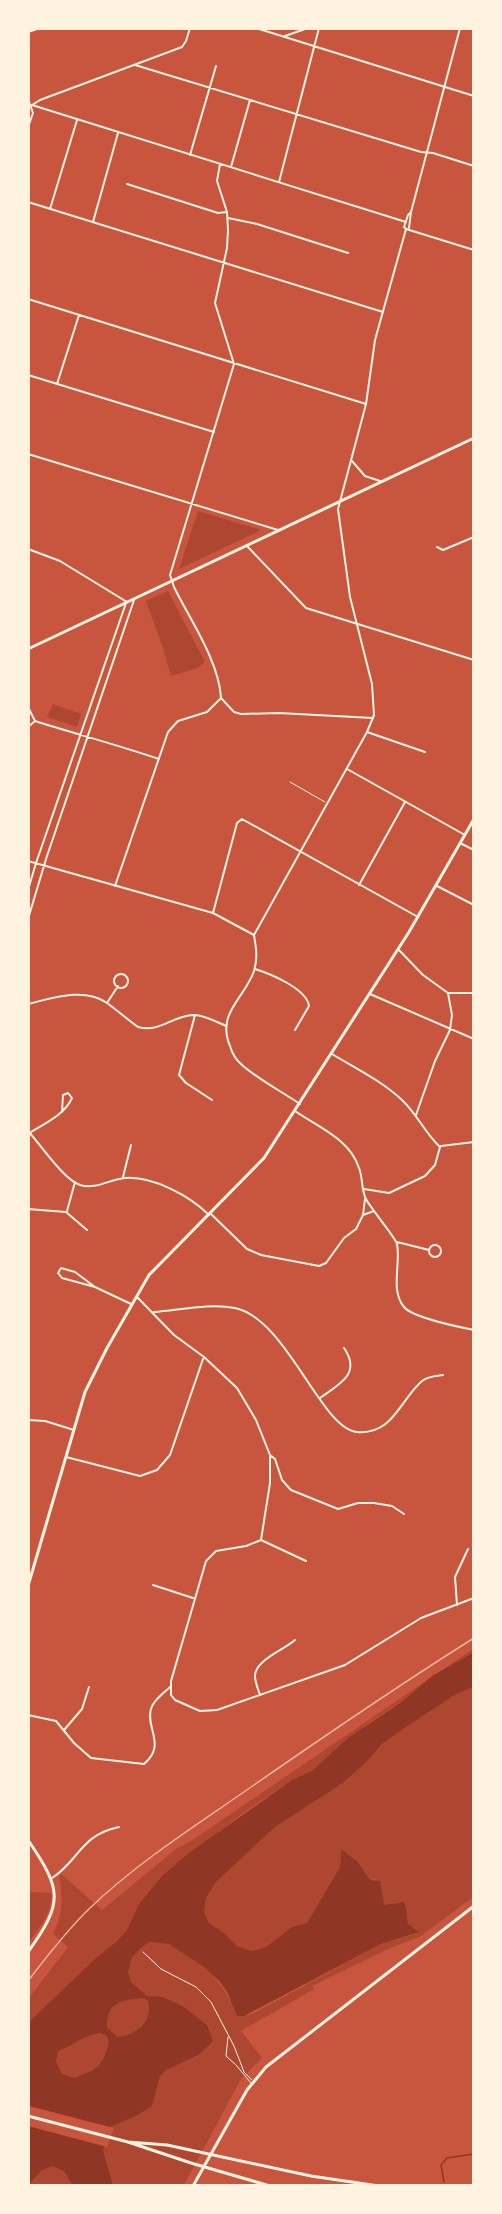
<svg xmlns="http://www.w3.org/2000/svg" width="502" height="2214" viewBox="0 0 502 2214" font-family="Overpass,sans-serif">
  <rect width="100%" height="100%" fill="#c8553d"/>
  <path fill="#ae4732" d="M198,511L261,530L179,569Z
    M168,591L205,662L198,668L171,676L162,645L146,601Z
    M53,704L81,714L77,727L47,717Z
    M473,1649V1653L420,1686L399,1703L370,1722L313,1770L292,1780L243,1813L163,1875L149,1942L169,1944L195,1913L219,1938L204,1967C221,1983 228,1994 237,2016L252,2014L381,1944L418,1933L408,1924L406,1907L399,1902L384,1906L376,1879L370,1880L358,1862L341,1850L340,1867L307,1923L292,1927L266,1947L252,1951L237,1946L209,1923L204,1912L206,1898L216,1882L275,1827L343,1783L382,1744L406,1727L456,1693L473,1687V1897L421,1936L388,1949L312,1986L314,1989L241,2031L262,2058L241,2079L184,2185H29V1998L68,1947L53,1934C63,1914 63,1898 59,1877L61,1874L102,1910L176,1849L194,1839Z
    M29,1892L51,1893C53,1913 40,1926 29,1942Z"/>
  <path fill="#8f3625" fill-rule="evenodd" d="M473,1653V1687L456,1694L406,1727L382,1744L366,1762L343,1783L275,1827L216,1882L206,1898L204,1912L209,1923L224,1933L237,1946L252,1951L266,1947L292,1927L307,1923L340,1867L341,1849L358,1862L370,1880L380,1881L384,1905L404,1902L406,1907L408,1924L419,1932L381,1944L244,2016H237L227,1992L220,1982L204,1967L169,1944L149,1942L143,1946L132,1957L128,1972L131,1982L147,1996L163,1997L184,2007L207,2025L213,2041L200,2054L166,2070L160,2076L152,2106L138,2115L110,2127L103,2151L113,2185H72L65,2172L53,2166L42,2170L29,2184V2022L95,1959L116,1942L127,1930L139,1904L163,1875L189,1853L292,1780L313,1770L348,1738L400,1703L432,1676ZM144,1998L148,2001C153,2022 138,2034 118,2037L107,2028C106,2002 121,2000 144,1998ZM99,2033L106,2035L109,2041C103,2067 98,2069 74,2078L62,2074L56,2062L58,2051C72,2046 84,2035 99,2033Z"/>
  <path fill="#c8553d" d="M29,2106L114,2128L107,2147L28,2126Z"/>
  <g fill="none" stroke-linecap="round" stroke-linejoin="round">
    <path stroke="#8f3625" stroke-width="1.5" d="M444,2182L441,2165L447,2158L474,2154"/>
    <path stroke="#fff3e0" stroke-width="1" d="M290,782L325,802
      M143,1952L161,1969L196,1987L211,2002L234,2046L244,2072L252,2080
      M228,2037L226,2056L236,2065L251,2083"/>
    <path stroke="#fff3e0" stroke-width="2" d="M256,28L474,96
      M28,32L40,28
      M285,36L308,28
      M135,65L421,152L433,153L474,166
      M28,99L33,113L28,127
      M32,105L406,222
      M32,105L40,100L182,47L186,41L190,28
      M190,155L216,66
      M220,164L217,181L227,212L228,230L227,248L215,303L234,364L170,575L174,587C190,620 219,661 221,698L234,712L241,714L279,713L373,718
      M231,167L250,100
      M279,182L319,28
      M127,184L218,213L227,212
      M28,202L383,312
      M50,209L77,120
      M228,218L257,224L348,253
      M93,222L118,133
      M406,229L474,250
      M28,299L366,404
      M28,375L214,432
      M57,384L79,315
      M28,454L278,530
      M352,461L365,476L380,481
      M247,546L306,608L474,660
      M437,547L443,550L474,537
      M28,549L60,561L127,602
      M28,707L35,721C76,734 118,745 159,759
      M28,727L35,721
      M367,732L425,752
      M347,769L465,835
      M460,843L474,850
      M28,861L213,913L254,935
      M359,885L405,802
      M115,886L168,732L178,721L207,712L221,698
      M437,886L474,905
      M28,890L36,863L126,603
      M213,913L237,823L242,819L418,917
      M28,919L46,859L134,600
      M398,949L423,975L448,993H474
      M255,969C271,974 307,989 309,1006L295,1030
      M114 981a7 7 0 1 1 14 0a7 7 0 1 1-14 0Z
      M370,994L474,1039
      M107,1003L118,986
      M28,1004C53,998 84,987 107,1003C118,1011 127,1019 138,1027C161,1033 173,1015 194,1015C204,1015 217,1022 226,1026
      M195,1015L179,1075L186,1083L212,1100
      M332,1054C355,1068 382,1081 402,1100C417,1114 425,1133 440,1147
      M295,1111C318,1127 350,1139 359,1168C363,1178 361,1189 366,1199C371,1209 396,1238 397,1244C401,1264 390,1290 404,1307C412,1317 459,1327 474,1330
      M416,1115L435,1061L450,1030L452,1015L448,993
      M28,1131C41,1145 63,1179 80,1185C96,1190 110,1179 125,1178C153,1176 190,1196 209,1215
      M31,1132C46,1123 65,1114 72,1098L68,1093L63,1095L62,1112
      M441,1146L474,1142
      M123,1177L131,1145
      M364,1189L389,1193L425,1176L435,1165L440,1147
      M28,1209L66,1212
      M67,1211L75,1182
      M66,1212L87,1230
      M210,1213L247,1249L261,1255L319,1266L326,1263L344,1238L356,1229L363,1215L365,1199
      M363,1215L374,1211
      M397,1242L429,1250
      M429 1251a6 6 0 1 1 12 0a6 6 0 1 1-12 0Z
      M95,1287L62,1278L58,1273L61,1268L75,1272L95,1287L131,1304
      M137,1297L174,1335L204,1357L237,1388L256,1420L270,1455L275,1459L282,1480L291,1490L338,1509L358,1503H374L392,1506L404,1514
      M154,1312C180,1310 209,1303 235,1308C287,1319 321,1429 357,1432C393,1435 400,1400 422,1381C428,1376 436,1376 443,1375
      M320,1398C339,1384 362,1374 344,1348
      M270,1455V1483L261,1540L246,1546L216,1551L206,1561L171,1681V1695L175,1700L200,1711L217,1710L345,1665L421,1618L474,1598
      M66,1457L140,1476L157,1470L170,1455L203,1359
      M261,1540L306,1561
      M153,1585L193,1598
      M457,1605L455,1577L468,1549
      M260,1695C258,1689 255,1682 255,1676C255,1660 284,1650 295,1640
      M28,1715L56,1721L74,1743L91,1758L144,1764C167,1745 145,1727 151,1709C153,1700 164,1693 170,1687
      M64,1730L82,1709L89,1687
      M52,1878C79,1861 80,1835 119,1827"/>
    <path stroke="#fff3e0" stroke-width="2" d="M409,228L411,212L460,28
      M300,1104C281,1091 259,1080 242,1065C236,1060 232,1053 230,1046C216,1013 245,998 254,971C258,958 256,947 254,935L367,732L374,715L372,684L350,597L338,509L366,404L375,340L406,229L404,227L408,215L411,212
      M28,1420L45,1421L74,1430"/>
    <path stroke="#fff3e0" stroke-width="3" d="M28,1586L85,1392L107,1348L149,1275L264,1158L409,932L474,819
      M28,1840C62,1890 64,1902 28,1952
      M28,2116L128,2142L191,2163L270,2186
      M128,2142L167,2145L311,2176L379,2186
      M193,2186L247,2090L266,2067L474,1906"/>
    <path stroke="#fff3e0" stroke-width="3" d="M28,649L474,438"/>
    <path stroke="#e9b49f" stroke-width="1.5" d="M28,1981C47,1956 67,1930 90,1908C139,1861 198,1824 254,1785C326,1735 399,1685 474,1638"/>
  </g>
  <rect width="502" height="2214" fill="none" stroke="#fff3e0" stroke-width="60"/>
</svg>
